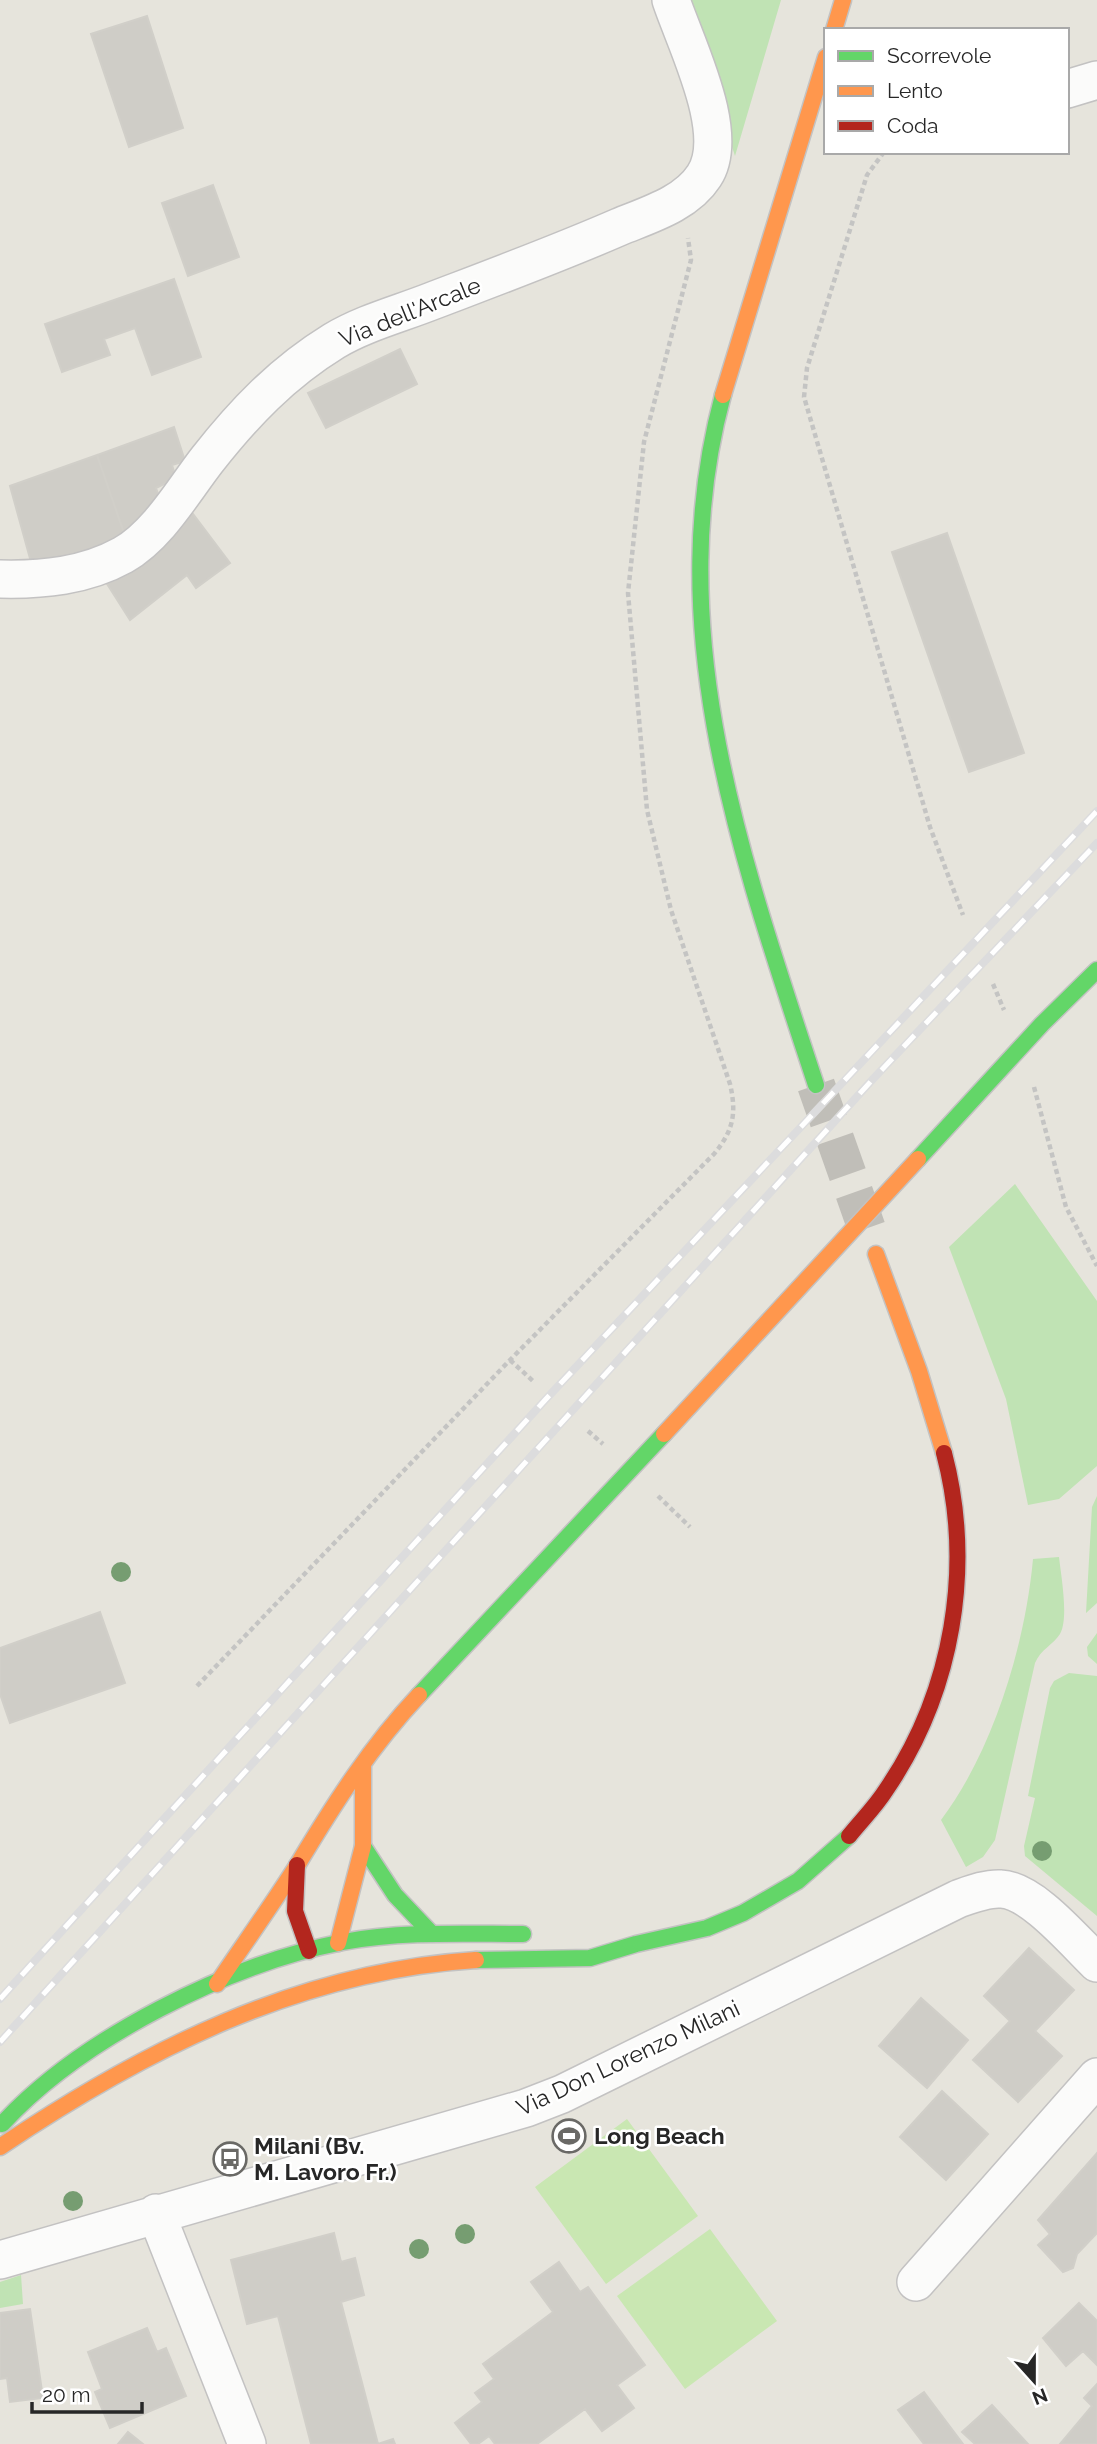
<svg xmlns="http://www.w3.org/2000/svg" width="1097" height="2444" viewBox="0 0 1097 2444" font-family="Raleway,sans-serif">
  <rect width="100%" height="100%" fill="#e6e4dc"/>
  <path fill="#c0e3b4" d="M684,0H781L735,156Z
    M1015,1184L1097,1301V1466L1059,1499L1028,1505L1006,1399L949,1247Z
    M1097,1496V1603L1086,1613L1092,1507Z
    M1059,1557C1061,1575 1069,1619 1060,1634C1053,1645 1041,1649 1035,1663L995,1840L983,1857L966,1867L941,1820C993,1751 1025,1646 1033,1559Z
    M1097,1633V1664L1088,1656L1087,1647Z
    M1069,1673L1097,1676V1916L1025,1856L1024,1846L1035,1798L1028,1796L1050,1688L1054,1681Z
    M21,2275L23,2304L0,2308V2282Z"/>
  <path fill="#c9e7b2" d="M627,2119L698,2216L606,2284L535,2187Z
    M710,2229L777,2321L685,2389L617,2296Z"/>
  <path fill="#cfcdc7" stroke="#d1cfc9" stroke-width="2" d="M147,16L183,128L129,147L91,34Z
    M213,185L239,257L188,276L162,203Z
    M174,279L201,357L152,375L135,328L104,339L110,355L62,372L45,324Z
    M400,349L417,384L326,428L308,393Z
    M174,427L185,461L172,465L176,478L156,488L162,505L126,539L97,455Z
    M97,455L126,539L34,573L10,486Z
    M187,506L230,563L196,588L187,575L130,620L102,576Z
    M947,533L1024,753L969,772L892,552Z
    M100,1612L125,1683L10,1723L0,1694V1648Z
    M1029,1948L1074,1990L1035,2031L1062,2056L1018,2102L973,2060L1010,2021L984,1996Z
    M921,1998L968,2040L927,2088L879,2046Z
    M942,2091L988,2134L946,2180L900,2137Z
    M1097,2153V2233L1077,2254L1073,2268L1063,2272L1038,2245L1050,2234L1038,2220Z
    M334,2233L341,2262L355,2258L364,2295L341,2302L378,2444L393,2439L395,2444H311L278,2316L247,2324L231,2260Z
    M559,2262L580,2292L588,2287L645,2365L617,2385L634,2408L602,2431L585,2409L537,2444H495L489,2436L478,2444H471L455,2423L482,2402L475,2393L494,2379L483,2364L553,2312L531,2282Z
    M1079,2303L1097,2321V2365L1083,2351L1066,2366L1043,2338Z
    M30,2309L43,2398L10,2402L7,2378L0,2379V2313Z
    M147,2328L157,2352L166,2348L186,2396L110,2428L95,2392L102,2389L88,2352Z
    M1097,2384V2444H1060L1092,2406L1084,2398Z
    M924,2392L963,2444H924L898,2410Z
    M992,2405L1028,2444H975L962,2432Z
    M128,2432L143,2444H118Z"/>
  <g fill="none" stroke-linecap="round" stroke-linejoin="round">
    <path stroke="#c0beb8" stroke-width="38" stroke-dasharray="38 19" stroke-linecap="butt" d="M816,1085L873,1246"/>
    <defs>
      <path id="street" d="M1067,89L1097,80
        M0,579C43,580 85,576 123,555C158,535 183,491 207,460C244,413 282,373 334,341C364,323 399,314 432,301C495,277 557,254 619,227C648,215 686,204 704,176C732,134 686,45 671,0
        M156,2213L247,2444
        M0,2260L526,2108L562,2094L958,1899C972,1894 987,1888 1001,1889C1032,1890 1075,1942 1097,1963
        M916,2282L1097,2077"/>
      <path id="fast" d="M723,395C659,631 743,862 816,1085
        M918,1159L1042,1024L1097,970
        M419,1695L664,1434
        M363,1846L395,1895L432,1934
        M476,1960L590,1958L636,1944L707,1928L743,1913L798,1881L849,1836
        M2,2124C81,2038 229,1964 343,1942C403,1931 463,1934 523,1934"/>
      <path id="slow" d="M834,30L843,0
        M723,395L826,57
        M876,1254L919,1371L944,1453
        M664,1434L918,1159
        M338,1943L363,1846V1764
        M217,1984C244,1944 272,1905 298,1864C334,1804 371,1746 419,1695
        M0,2147C144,2050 300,1971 476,1960"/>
      <path id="jam" d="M849,1836C861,1821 876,1806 886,1790C953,1692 974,1567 944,1453
        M297,1865L295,1911L309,1951"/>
    </defs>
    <use href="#street" stroke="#c3c2c2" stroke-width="40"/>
    <use href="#fast" stroke="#c3c2c2" stroke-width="19"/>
    <use href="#slow" stroke="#c3c2c2" stroke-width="19"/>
    <use href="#jam" stroke="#c3c2c2" stroke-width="19"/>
    <path stroke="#c4c4c3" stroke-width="4.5" stroke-dasharray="5 3.5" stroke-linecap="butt" d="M884,152L867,175L807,368L804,397L930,827L963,915
      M993,984L1004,1010
      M1034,1087L1066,1207L1097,1266
      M510,1360L533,1381
      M588,1431L603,1444
      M658,1496L690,1527
      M197,1686L510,1360L714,1154C733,1131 737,1114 730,1084L671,910L647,810L628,593L644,442L691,260L688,238"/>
    <use href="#street" stroke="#fbfbfa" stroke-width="37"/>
    <use href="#fast" stroke="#63d668" stroke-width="16"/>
    <use href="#slow" stroke="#ff974d" stroke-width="16"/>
    <use href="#jam" stroke="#b3261e" stroke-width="16"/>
    <defs>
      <path id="rail" d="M0,1999L546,1399L1097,811
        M0,2042L873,1079L1097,843"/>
    </defs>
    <use href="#rail" stroke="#dcdcdd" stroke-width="8"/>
    <use href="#rail" stroke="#fff" stroke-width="5" stroke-dasharray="16" stroke-linecap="butt"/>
  </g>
  <g fill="#769d71">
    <circle cx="121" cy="1572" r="10"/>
    <circle cx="1042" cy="1851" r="10"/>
    <circle cx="73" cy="2201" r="10"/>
    <circle cx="465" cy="2234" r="10"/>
    <circle cx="419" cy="2249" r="10"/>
  </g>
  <defs>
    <symbol id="stadium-ring" viewBox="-11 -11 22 22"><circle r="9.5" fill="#fff" stroke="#6a6966" stroke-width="1.5"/><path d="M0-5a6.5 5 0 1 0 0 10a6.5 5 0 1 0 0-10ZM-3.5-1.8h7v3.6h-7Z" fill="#6a6966"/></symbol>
    <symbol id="bus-ring" viewBox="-11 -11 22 22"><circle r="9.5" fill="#fff" stroke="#6a6966" stroke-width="1.5"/><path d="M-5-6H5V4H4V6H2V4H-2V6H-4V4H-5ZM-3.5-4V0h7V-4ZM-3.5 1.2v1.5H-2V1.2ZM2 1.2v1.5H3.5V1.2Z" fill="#6a6966"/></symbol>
  </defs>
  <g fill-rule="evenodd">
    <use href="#stadium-ring" x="550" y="2117" width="38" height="38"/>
    <use href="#bus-ring" x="211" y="2140" width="38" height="38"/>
  </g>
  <g text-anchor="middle" stroke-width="5" stroke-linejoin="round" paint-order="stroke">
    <g font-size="23" fill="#272727" stroke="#fff">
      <text transform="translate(410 312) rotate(-22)" y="8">Via dell'Arcale</text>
      <text transform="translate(628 2058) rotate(-25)" y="8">Via Don Lorenzo Milani</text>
    </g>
    <g font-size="23" font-weight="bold" fill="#272727" stroke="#fff" text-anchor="start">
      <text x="594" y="2144">Long Beach</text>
      <text x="254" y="2154">Milani (Bv.<tspan x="254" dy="26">M. Lavoro Fr.)</tspan></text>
    </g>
  </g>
  <rect x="824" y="28" width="245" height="126" fill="#ffffff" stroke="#a9a9a9" stroke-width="2"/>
  <rect x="838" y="51" width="35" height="10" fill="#63d668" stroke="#a9a9a9" stroke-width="2"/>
  <text x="887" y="63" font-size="21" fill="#272727">Scorrevole</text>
  <rect x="838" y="86" width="35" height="10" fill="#ff974d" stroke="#a9a9a9" stroke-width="2"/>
  <text x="887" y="98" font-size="21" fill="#272727">Lento</text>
  <rect x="838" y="121" width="35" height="10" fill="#b3261e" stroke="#a9a9a9" stroke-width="2"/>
  <text x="887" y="133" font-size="21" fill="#272727">Coda</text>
  <g transform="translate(1034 2381) rotate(159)" stroke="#ffffff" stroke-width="5" paint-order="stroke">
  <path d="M0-5L12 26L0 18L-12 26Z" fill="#272727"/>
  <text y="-10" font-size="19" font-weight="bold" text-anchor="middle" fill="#272727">N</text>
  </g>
  <path d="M32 2402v10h110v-10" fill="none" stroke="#272727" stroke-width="3.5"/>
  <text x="42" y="2402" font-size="21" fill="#272727" stroke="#ffffff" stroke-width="5" paint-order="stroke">20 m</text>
</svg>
